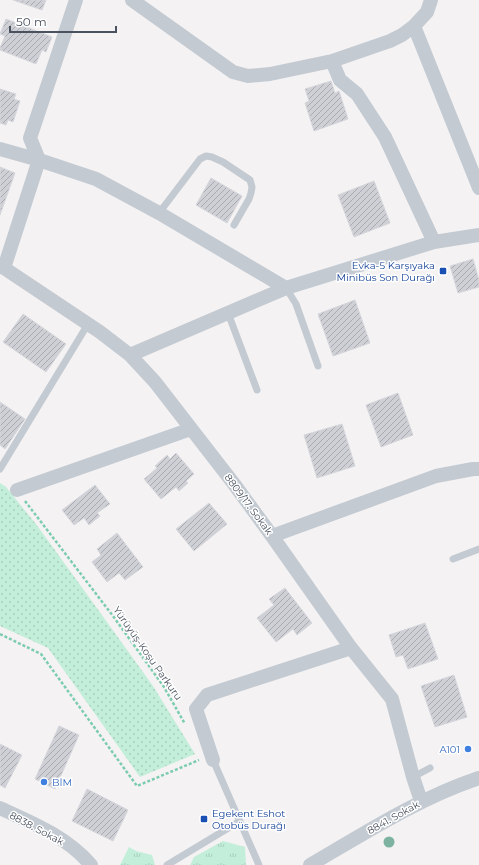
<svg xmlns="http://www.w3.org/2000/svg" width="479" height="865" viewBox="0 0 479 865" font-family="Montserrat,sans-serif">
  <defs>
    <pattern id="grass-tufts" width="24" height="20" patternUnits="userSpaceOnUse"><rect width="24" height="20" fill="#c3eeda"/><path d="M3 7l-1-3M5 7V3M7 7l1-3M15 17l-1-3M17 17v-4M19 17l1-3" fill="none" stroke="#a9cebe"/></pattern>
    <pattern id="park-dots" width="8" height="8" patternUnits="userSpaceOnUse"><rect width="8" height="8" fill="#c3eeda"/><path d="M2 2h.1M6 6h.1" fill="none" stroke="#a9cebe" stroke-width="1.8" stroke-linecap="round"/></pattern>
    <pattern id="building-hatch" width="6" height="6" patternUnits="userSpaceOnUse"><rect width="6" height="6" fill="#cfd0d6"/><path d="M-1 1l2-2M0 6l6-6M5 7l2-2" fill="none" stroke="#aaabb1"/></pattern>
  </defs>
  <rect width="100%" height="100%" fill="#f4f2f2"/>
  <path fill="url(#grass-tufts)" d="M223,841L245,847L246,865H190L194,857Z
    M129,847L136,851L152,855L155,865H120Z"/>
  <path fill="url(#park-dots)" d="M0,483L6,487L36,524L86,593L153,686L195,754L140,777L48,648L0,626Z"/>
  <path fill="url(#building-hatch)" stroke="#d6d7dd" d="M13,0H46L42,10Z
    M6,19L52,37L46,52L42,50L36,64L0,50V48L5,36L0,34Z
    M331,81L335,93L339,91L348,119L314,131L305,103L309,101L305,89Z
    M0,89L16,94L14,99L20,101L13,122L8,120L6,125L0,123Z
    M0,167L15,173L0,215Z
    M211,178L242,196L227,223L196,205Z
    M374,181L390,223L354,237L338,195Z
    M473,259L479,280V287L458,293L450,266Z
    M355,300L370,343L333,356L318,314Z
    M23,314L66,344L46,372L3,342Z
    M398,393L413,435L381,447L366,405Z
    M0,402L25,419L5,449L0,445Z
    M342,424L355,466L317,478L304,435Z
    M176,453L194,474L186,481L188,483L179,491L176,487L161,499L144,479L157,468L155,466L167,455L170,459Z
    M95,485L110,504L97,513L100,516L89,525L84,518L74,525L62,510Z
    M209,503L227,524L194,551L176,529Z
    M117,533L143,567L125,580L119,573L107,582L92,562L101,555L97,549Z
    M285,588L312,623L297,635L293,629L276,642L257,618L274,605L269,599Z
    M425,623L438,659L408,669L403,655L396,657L389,635Z
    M454,675L467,717L435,727L421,686Z
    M59,726L79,735L55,789L35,779Z
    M0,744L22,755L5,788L0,785Z
    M87,789L128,810L113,841L72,821Z"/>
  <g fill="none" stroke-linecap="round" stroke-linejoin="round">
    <path stroke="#7cccb0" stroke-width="2.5" stroke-dasharray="3 2" stroke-linecap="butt" d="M25,501L113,616L164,687L185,724
      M0,634L41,654L137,786L199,760"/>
    <path stroke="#c3cad2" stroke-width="7" d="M159,213L200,159L206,156L212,157L223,162L250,180L252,187L251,193L249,199L234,225
      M286,288L296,304L318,366
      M228,313L257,390
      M0,469L88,324
      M453,559L479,549
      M213,760L259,865
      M413,777L430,768
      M167,865L240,821"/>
    <path stroke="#c3cad2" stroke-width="14" d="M132,0L233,72L248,76L270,74L332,61L390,41L402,35L414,26L427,12L431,0
      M414,26L479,188
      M332,61L340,80L357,94L385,137L434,242
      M0,149L39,160L96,179L159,213L286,288
      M0,267L4,268L100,332L130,355L155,382L234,484L272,536L351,648L392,699L413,777L421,801
      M4,268L39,160L30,138L76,0
      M130,355L286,288L434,242L479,235
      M17,490L191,429
      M272,536L436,476L473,469H479
      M213,760L196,709L207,695L351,648
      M0,808C33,823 67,837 91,865
      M310,865C365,833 419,798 479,778"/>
  </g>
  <circle fill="#7db3a0" cx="389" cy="842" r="5.5"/>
  <g fill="#1a4fb4" stroke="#fff" stroke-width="1.5">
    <rect x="439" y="267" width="8" height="8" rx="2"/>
    <rect x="200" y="815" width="8" height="8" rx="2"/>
  </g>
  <g fill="#3f7fe0" stroke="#fff" stroke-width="1.5">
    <circle cx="468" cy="749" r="4"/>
    <circle cx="44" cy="782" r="4"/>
  </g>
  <g text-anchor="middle" stroke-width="3" stroke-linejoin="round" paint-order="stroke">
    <g font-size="10" fill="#164399" stroke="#fff" text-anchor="end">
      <text x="435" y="269">Evka-5 Karşıyaka<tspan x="435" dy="12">Minibüs Son Durağı</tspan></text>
      <text x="212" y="817" text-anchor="start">Egekent Eshot<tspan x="212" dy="12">Otobüs Durağı</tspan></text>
    </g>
    <g font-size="10" fill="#4a525f" stroke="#fff">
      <text transform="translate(249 504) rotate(53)" y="4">8809/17. Sokak</text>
      <text transform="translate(148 653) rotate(55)" y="4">Yürüyüş-Koşu Parkuru</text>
      <text transform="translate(393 817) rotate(-29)" y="4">8841. Sokak</text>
      <text transform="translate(37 828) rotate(28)" y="4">8838. Sokak</text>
    </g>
    <g font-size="10" fill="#366cbe" stroke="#fff" text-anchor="end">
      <text x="460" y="753">A101</text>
      <text x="52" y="786" text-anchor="start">BİM</text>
    </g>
  </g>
  <path d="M10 26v6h106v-6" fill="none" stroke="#4a525f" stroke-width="2"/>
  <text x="16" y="26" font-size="12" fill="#4a525f" stroke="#ffffff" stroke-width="3" paint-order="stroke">50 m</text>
</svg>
